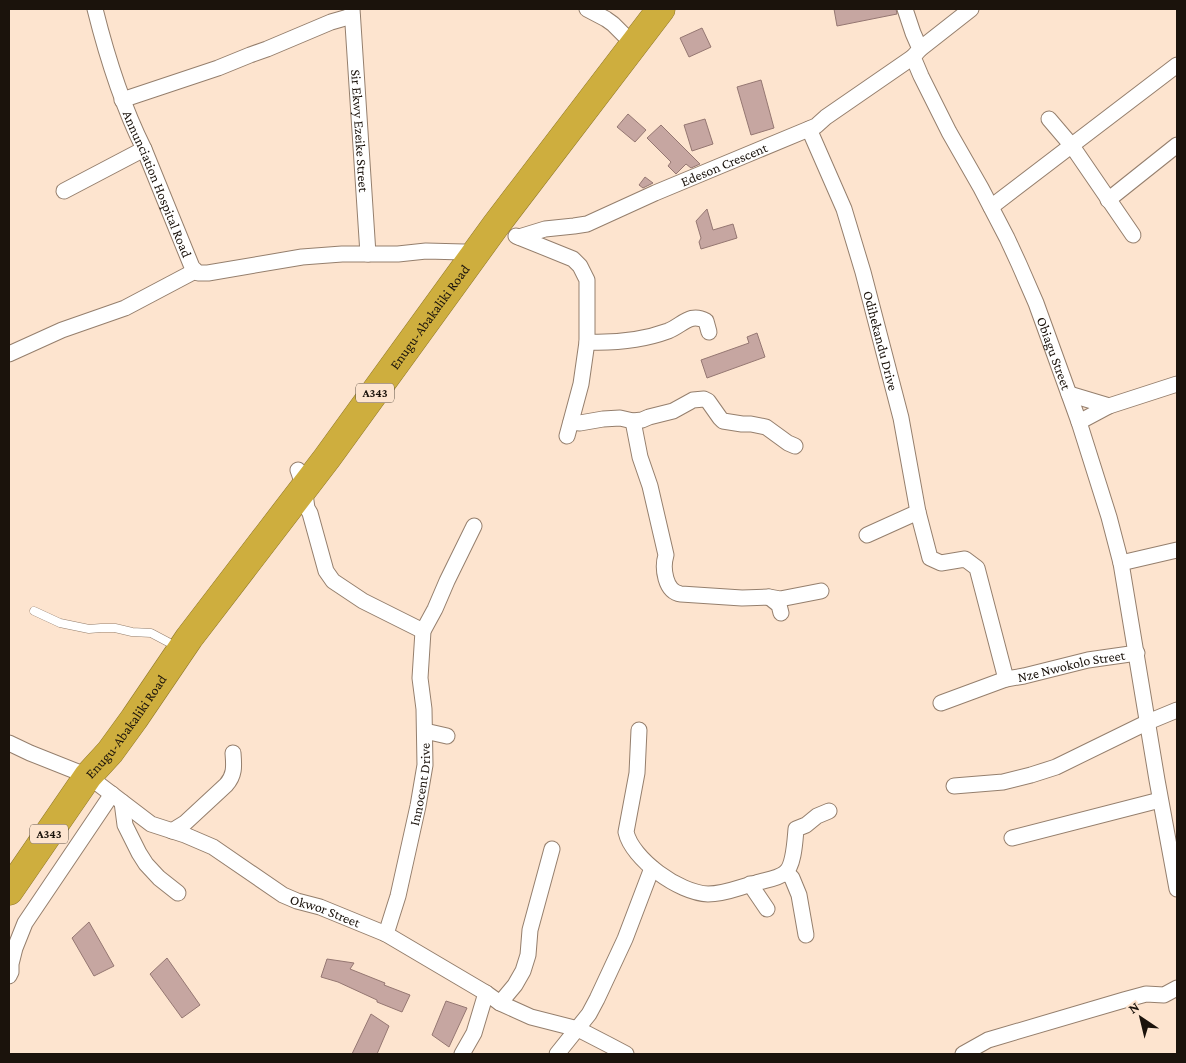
<svg xmlns="http://www.w3.org/2000/svg" width="1186" height="1063" viewBox="0 0 1186 1063" font-family="'Crimson Pro',serif">
  <rect width="100%" height="100%" fill="#fde4cf"/>
  <path fill="#c6a6a1" stroke="#957772" d="M834,9H896L897,14L837,26Z
    M702,28L711,47L689,57L680,38Z
    M761,80L774,128L751,135L737,87Z
    M628,114L646,130L635,142L617,127Z
    M705,119L713,144L692,151L684,125Z
    M661,125L700,164L691,168L686,164L676,174L668,166L671,162L647,138Z
    M645,177L653,183L643,188L639,185Z
    M707,209L713,230L733,224L737,238L701,249L699,242L701,238L696,221Z
    M757,333L765,357L707,378L701,360L749,343L747,337Z
    M89,922L114,966L94,976L72,938Z
    M167,958L200,1005L182,1018L150,974Z
    M327,959L354,963L350,969L385,983L384,985L410,995L402,1012L377,1002V1000L338,982L321,977Z
    M446,1001L467,1008L449,1047L432,1035Z
    M371,1014L389,1026L377,1054H352Z"/>
  <g fill="none" stroke-linecap="round" stroke-linejoin="round">
    <defs>
      <path id="lane" d="M34,611L60,623L89,629L101,628H115L132,632L151,633L168,642"/>
      <g id="street">
        <path id="s1" d="M95,9C107,57 122,105 144,149L192,267L198,273H208L302,257L342,254H398L426,251L464,252"/>
        <path id="s2" d="M352,9L368,254"/>
        <path d="M587,9L606,19L613,24L626,37"/>
        <path id="s3" d="M905,9L913,33L920,49L913,57L921,76L949,132L981,188L1007,238L1019,264L1036,303L1079,422L1109,517L1121,563L1157,780L1177,889"/>
        <path d="M920,49L971,9"/>
        <path d="M122,100L218,68L250,55L267,49L331,22L352,16"/>
        <path d="M1049,119L1072,146L1133,235"/>
        <path id="s4" d="M809,129L844,209L863,272L901,418L918,512L930,558L941,563L965,559L977,568L1006,679"/>
        <path d="M64,191L144,149"/>
        <path d="M1108,200L1177,145"/>
        <path d="M991,207L1177,65"/>
        <path d="M516,236L573,259L580,266L587,280V342L581,384L567,436"/>
        <path id="s5" d="M519,237L545,229L574,226L587,224L655,193L816,126L826,117L913,57"/>
        <path d="M587,342C614,343 641,341 668,331C683,325 690,312 706,321L709,332"/>
        <path d="M9,354L62,330L125,308L195,271"/>
        <path d="M1069,394L1109,406"/>
        <path d="M633,421L640,457L650,486L666,555C662,568 665,592 681,594L742,598L769,597L780,599L821,591"/>
        <path d="M571,422L580,423L603,419L620,418L633,421L642,420L649,417L673,411L693,400L704,399L708,401L720,418L723,421L742,424H751L766,427L788,443L795,446"/>
        <path d="M1079,422L1109,406L1177,384"/>
        <path d="M298,470L304,487L307,508L310,513L326,571L333,581L363,601L423,631"/>
        <path d="M867,535L918,512"/>
        <path d="M1121,563L1177,550"/>
        <path d="M769,597L779,605L781,613"/>
        <path id="s6" d="M941,703L1006,679L1024,676L1088,660L1137,653"/>
        <path d="M639,730L637,773L626,832C632,859 679,893 708,894C726,894 739,887 756,883C765,880 777,879 785,873C794,866 795,840 796,829L806,825L817,816L829,811"/>
        <path d="M425,731L447,736"/>
        <path id="s7" d="M9,743L30,753L88,776L151,824L185,835L213,847L283,895L297,901L320,907L386,934L486,993L500,1003L531,1017L578,1029L609,1045L626,1054"/>
        <path d="M954,786L1003,782L1031,775L1056,767L1148,722L1177,710"/>
        <path d="M122,802L125,825L139,853L146,864L159,878L178,893"/>
        <path d="M172,831L185,823L226,785C235,775 234,766 233,753"/>
        <path d="M1012,838L1160,800"/>
        <path d="M786,872L792,878L799,895L806,935"/>
        <path d="M750,884L767,909"/>
        <path id="s8" d="M386,934L398,896L418,806L425,765L424,709L420,678L423,631L435,609L447,581L474,526"/>
        <path d="M9,976L11,972V964L15,948L25,923L112,794"/>
        <path d="M500,1003L515,985L523,971L528,955L530,930L552,849"/>
        <path d="M462,1054L474,1033L486,993"/>
        <path d="M557,1054L589,1014L597,999L625,939L652,868"/>
        <path d="M963,1054L988,1040L1124,1000L1146,994L1164,995L1177,988"/>
      </g>
      <g id="highway">
        <path id="s9" d="M9,891L88,776L110,752L134,719L189,638L327,458L496,225L661,9"/>
      </g>
    </defs>
    <use href="#lane" stroke="#957f6d" stroke-width="9"/>
    <use href="#street" stroke="#957f6d" stroke-width="17"/>
    <use href="#highway" stroke="#8f782c" stroke-width="29"/>
    <use href="#lane" stroke="#fff" stroke-width="8"/>
    <use href="#street" stroke="#fff" stroke-width="15"/>
    <use href="#highway" stroke="#ceae3e" stroke-width="28"/>
  </g>
  <g text-anchor="middle" stroke-width="5" stroke-linejoin="round" paint-order="stroke">
    <g fill="#fde4cf" stroke="#5f5246" stroke-width="1">
      <rect x="356" y="383.5" width="38" height="19" rx="4"/>
      <rect x="30" y="824.5" width="38" height="19" rx="4"/>
    </g>
    <g font-size="12" font-weight="bold" fill="#1b130c">
      <text x="375" y="397">A343</text>
      <text x="49" y="838">A343</text>
    </g>
    <g font-size="14" fill="#1b130c" stroke="#fde4cf">
      <text dy="5" stroke="none"><textPath href="#s2" startOffset="122">Sir Ekwy Ezeike Street</textPath></text>
      <text dy="5" stroke="none"><textPath href="#s5" startOffset="219">Edeson Crescent</textPath></text>
      <text dy="5" stroke="none"><textPath href="#s1" startOffset="186">Annunciation Hospital Road</textPath></text>
      <text dy="5" stroke="none"><textPath href="#s9" startOffset="712">Enugu-Abakaliki Road</textPath></text>
      <text dy="5" stroke="none"><textPath href="#s4" startOffset="224">Odihekandu Drive</textPath></text>
      <text dy="5" stroke="none"><textPath href="#s3" startOffset="382">Obiagu Street</textPath></text>
      <text dy="5" stroke="none"><textPath href="#s6" startOffset="136">Nze Nwokolo Street</textPath></text>
      <text dy="5" stroke="none"><textPath href="#s9" startOffset="202">Enugu-Abakaliki Road</textPath></text>
      <text dy="5" stroke="none"><textPath href="#s8" startOffset="154">Innocent Drive</textPath></text>
      <text dy="5" stroke="none"><textPath href="#s7" startOffset="361">Okwor Street</textPath></text>
    </g>
  </g>
  <rect width="1186" height="1063" fill="none" stroke="#1b130c" stroke-width="20"/>
  <g transform="translate(1141 1018) rotate(325)" stroke="#fde4cf" stroke-width="4" paint-order="stroke">
  <path d="M0-4L9 19L0 12L-9 19Z" fill="#1b130c"/>
  <text y="-8" font-size="14" font-weight="bold" text-anchor="middle" fill="#1b130c">N</text>
  </g>
</svg>
